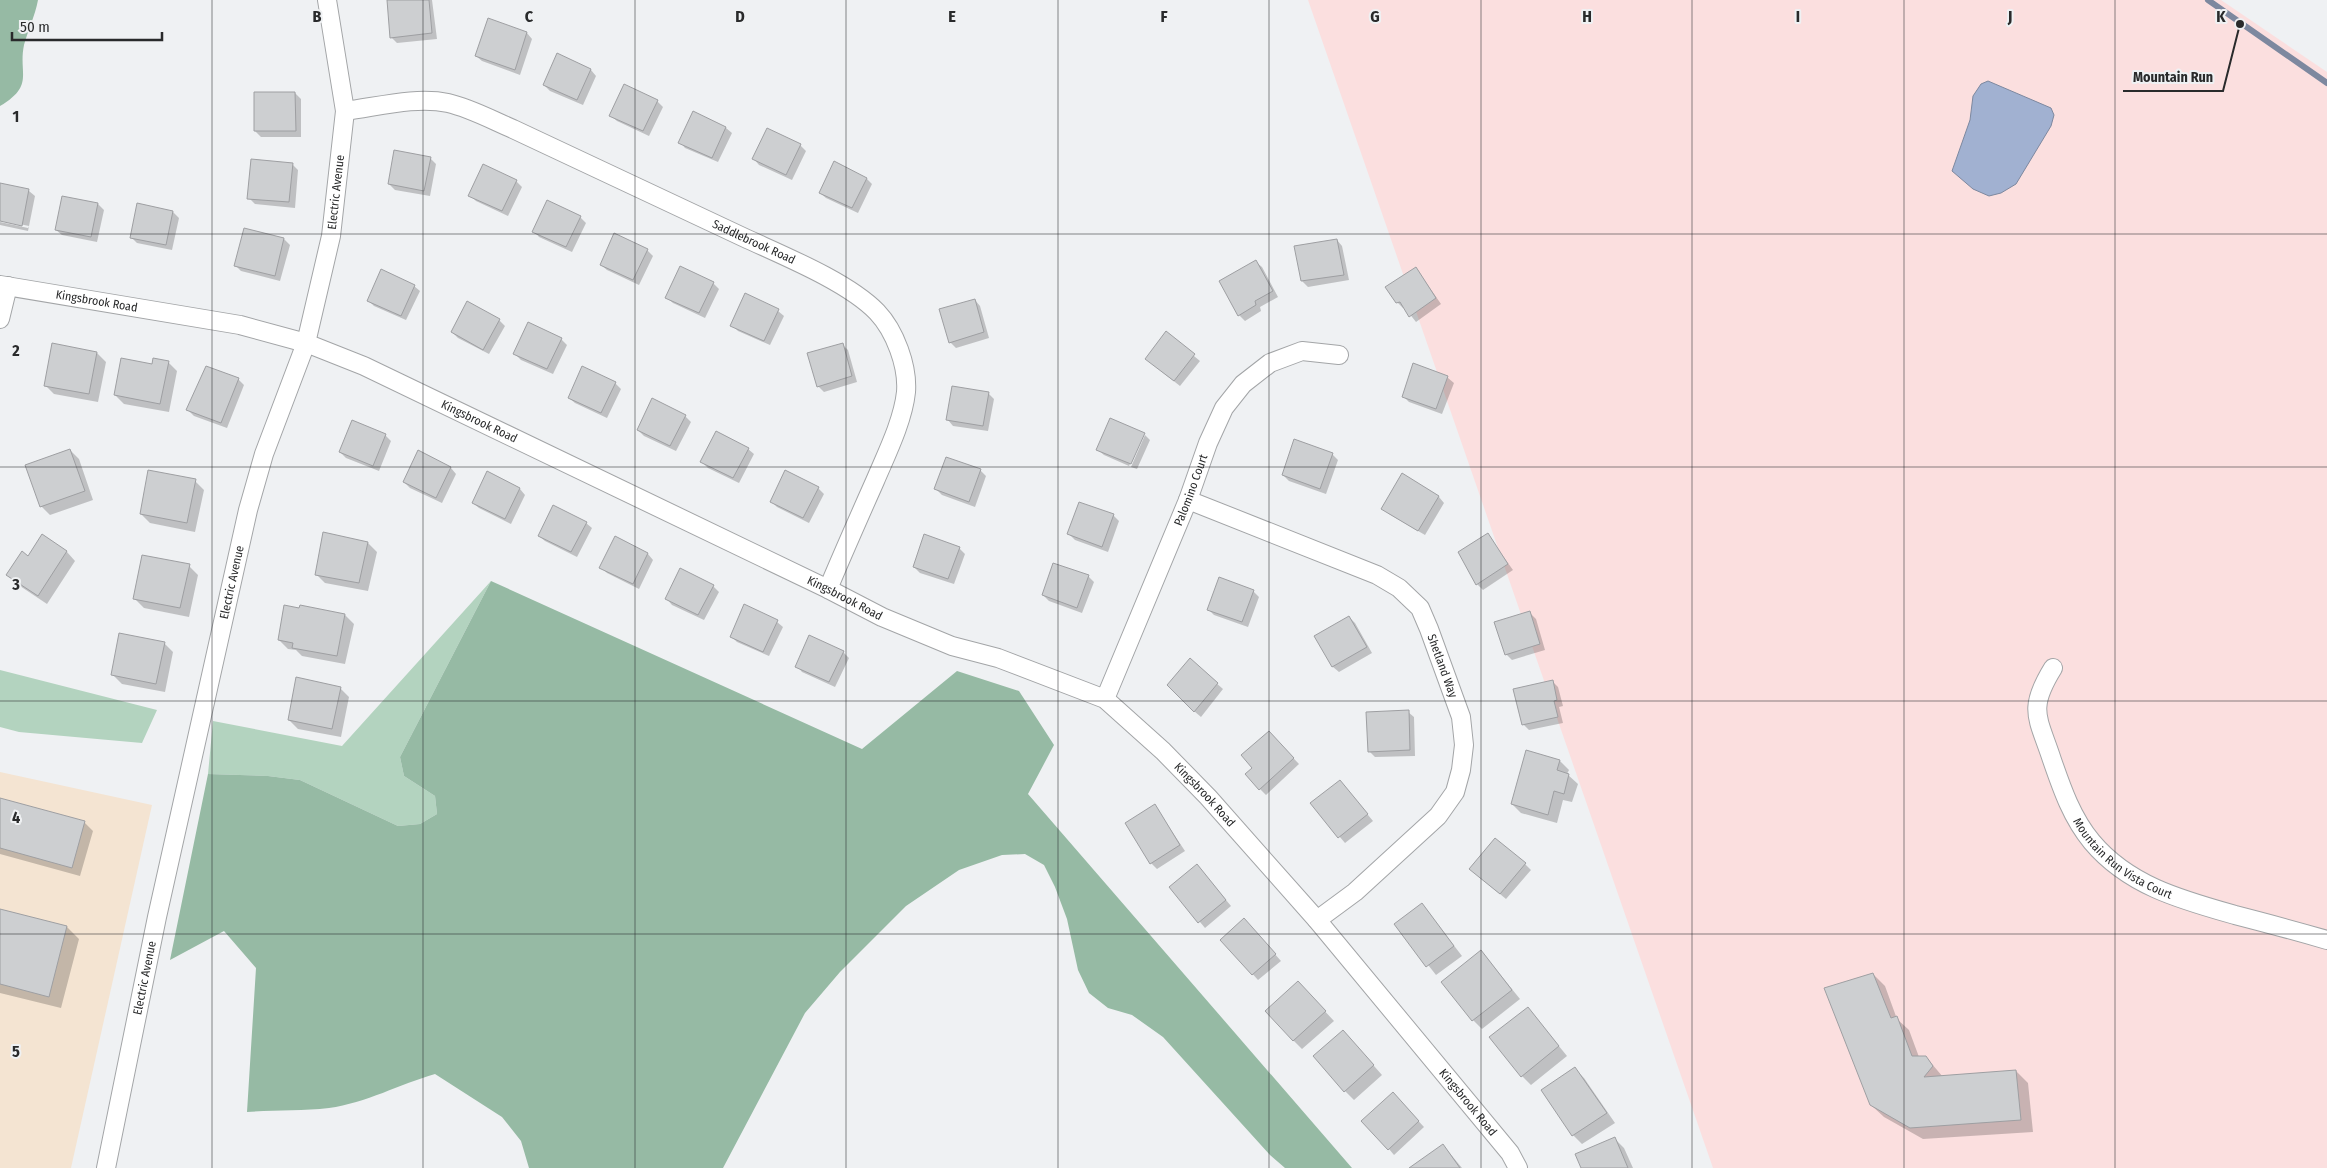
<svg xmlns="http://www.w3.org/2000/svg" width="2327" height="1168" viewBox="0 0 2327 1168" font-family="'Fira Sans Condensed',sans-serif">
  <rect width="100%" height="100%" fill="#eff1f3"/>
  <path fill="#fbdfdf" d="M1308,0H2221L2327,72V1168H1713Z"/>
  <path fill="#f4e4d2" d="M0,772L152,805L71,1168H0Z"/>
  <path fill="#b3d3bf" d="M491,581L400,757L404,776L435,796L437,814L420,824L398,826L300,780L268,776L208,774L213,721L342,746Z
    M0,670L157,710L142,743L19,732L0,727Z"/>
  <path fill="#96baa4" d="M0,0H38C35,16 28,30 24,45C18,74 35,85 0,106Z
    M491,581L862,749L957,671L1019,691L1054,745L1028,794L1352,1168H1285L1270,1155L1163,1037L1132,1015L1108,1008L1089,993L1078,970L1067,919L1055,887L1044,865L1025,854L1002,855L959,870L906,906L840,972L805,1013L723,1168H529L521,1141L502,1117L435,1074C400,1084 366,1103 329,1108C302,1111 274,1110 247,1112L256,968L224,931L170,960L208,774L268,776L300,780L398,826L420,824L437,814L435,796L404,776L400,757Z"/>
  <path fill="#a1b1d1" stroke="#7d889f" d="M1988,81L2051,108L2054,115L2051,126L2016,184L2001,193L1989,196L1973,189L1952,171L1970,120L1973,96L1981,84Z"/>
  <path fill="#0003" d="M388,0H432L437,39L397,43L391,37Z
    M527,33L532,39L520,75L482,61L476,56Z
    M558,55L591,70L596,76L583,105L550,91L544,85Z
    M295,93L301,99V137H261L255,131Z
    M657,101L663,107L649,136L617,121L611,116Z
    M693,112L726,128L732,133L718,162L685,148L680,142Z
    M800,145L806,151L792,180L759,165L754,159Z
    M430,158L436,164L430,196L395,190L389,184Z
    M292,164L298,170L295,208L255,204L249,198Z
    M867,179L872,184L858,213L826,198L820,193Z
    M516,181L522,187L508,216L476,201L470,195Z
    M0,184L29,191L35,196L28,231L0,225V222L28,228L29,226L0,220Z
    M63,197L98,204L104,210L97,242L62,235L56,230Z
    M138,205L173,212L179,218L172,250L137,243L131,237Z
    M580,217L586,223L572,252L539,237L534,231Z
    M284,239L290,245L280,281L241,271L235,265Z
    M1337,240L1342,246L1349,280L1308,287L1302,281Z
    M647,250L653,256L639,285L607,270L601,265Z
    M1256,262L1262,267L1278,297L1260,307L1261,311L1245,321L1239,315Z
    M1416,268L1441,304L1416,322L1405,308H1403L1397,302Z
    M713,283L719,289L705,318L673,303L667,298Z
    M414,286L420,291L406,320L374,306L368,300Z
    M975,300L980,306L989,338L956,348L950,342Z
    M778,311L784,316L770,345L738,331L732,325Z
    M499,320L505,326L489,354L458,338L452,332Z
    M1166,333L1200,361L1180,386L1152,364Z
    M561,339L567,345L553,374L521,360L515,354Z
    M842,344L848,350L857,382L824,392L818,386Z
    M97,353L106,362L98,402L54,394L45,385Z
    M168,362L177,371L169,412L124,404L115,395L153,366Z
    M1414,365L1448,378L1454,383L1442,414L1409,402L1403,396Z
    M238,379L244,385L227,428L194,416L188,410Z
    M615,383L621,389L607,418L575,403L569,398Z
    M988,393L994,399L988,431L953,426L948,420Z
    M685,416L691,422L676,451L644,436L638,430Z
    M353,421L386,436L391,441L379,471L346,458L340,452Z
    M1144,434L1129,466L1104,455L1098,450Z
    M1145,435L1150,440L1137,469L1131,467Z
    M748,449L754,454L739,483L708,468L702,462Z
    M70,450L79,459L93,500L50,515L41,506Z
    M418,452L451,468L456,474L442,503L410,488L404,482Z
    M1332,454L1338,460L1326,494L1289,481L1283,475Z
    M980,470L986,476L975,507L942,495L936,489Z
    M487,473L520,489L525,495L511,524L479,508L473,503Z
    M1402,475L1439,497L1444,503L1425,535L1389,514L1383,509Z
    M195,481L204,490L195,532L150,523L141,514Z
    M818,488L824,494L809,523L777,507L771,501Z
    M1113,515L1119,521L1108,552L1075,540L1069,534Z
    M586,523L592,528L577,557L545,541L539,536Z
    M1487,534L1513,570L1483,590L1477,584Z
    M42,536L67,552L75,561L47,604L17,584L8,575L28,557Z
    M615,538L648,554L653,560L639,589L607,573L601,567Z
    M368,543L377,552L368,591L325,583L316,574Z
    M959,548L965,554L954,584L920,573L914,567Z
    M189,566L198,575L189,617L144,608L135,599Z
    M1088,576L1094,582L1082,613L1049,601L1043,595Z
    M713,586L719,592L704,620L672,605L667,599Z
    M1253,591L1259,597L1248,627L1214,615L1208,609Z
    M745,606L777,622L783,627L769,656L737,642L731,636Z
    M1530,613L1536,619L1545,650L1512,660L1506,654Z
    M345,615L354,624L345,664L302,656L296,650L288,649L279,640Z
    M1349,617L1355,623L1372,653L1339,672L1333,667L1316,636Z
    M164,643L173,652L165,692L122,684L113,675Z
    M843,652L849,658L835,687L802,672L797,666Z
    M1190,660L1223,689L1201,717L1188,706Z
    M1552,681L1558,687L1563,706L1559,707L1563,723L1529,730L1523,724Z
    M340,688L349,697L341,737L298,729L289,720Z
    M1408,712L1414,717L1415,756L1375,757L1369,751Z
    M1274,738L1299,764L1266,795L1260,789L1254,768Z
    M1560,761L1569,770L1567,774L1578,784L1572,802L1563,800L1557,823L1521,813L1512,804Z
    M1345,787L1373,821L1345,843L1312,804Z
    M0,799L84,822L93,831L80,876L0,854Z
    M1155,806L1185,851L1157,869L1151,863Z
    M1525,864L1531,870L1506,899L1477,875Z
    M1203,872L1231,906L1205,928L1171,887Z
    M1422,904L1462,956L1436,975L1396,924Z
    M0,910L67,927L79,939L61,1008L0,993Z
    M1250,926L1281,961L1258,980L1222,940Z
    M1481,951L1520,999L1482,1029L1473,1020Z
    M1873,974L1885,986L1897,1019L1909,1030L1919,1057H1926L1943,1077L2016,1071L2028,1083L2033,1132L1923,1139L1884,1117L1871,1105Z
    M1307,992L1334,1021L1302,1049L1293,1040Z
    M1528,1008L1567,1056L1531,1085L1522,1076Z
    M1352,1041L1382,1075L1354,1100L1345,1091Z
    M1575,1069L1584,1078L1615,1123L1582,1144L1573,1135L1543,1091Z
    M1398,1099L1424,1127L1394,1155L1389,1149Z
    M1615,1139L1624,1148L1633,1168H1583Z
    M1443,1145L1462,1168H1411Z"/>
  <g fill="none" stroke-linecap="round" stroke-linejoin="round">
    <path stroke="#7d889f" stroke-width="6" d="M2208,0L2327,83"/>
  </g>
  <path fill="#cdcfd1" stroke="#9e9fa2" d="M387,0H429L432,33L390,38Z
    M488,18L527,32L515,70L475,56Z
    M557,53L591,69L577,100L543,85Z
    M624,84L658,100L643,131L609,116Z
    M254,92H295L296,131H254Z
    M693,111L726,127L712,158L678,143Z
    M767,128L801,144L786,175L752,159Z
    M394,150L431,157L424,191L388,184Z
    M251,159L293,163L289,202L247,199Z
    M834,161L867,178L852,208L819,193Z
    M483,164L517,180L502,211L468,196Z
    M0,183L29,189L22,226L0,221Z
    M62,196L98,203L91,237L55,230Z
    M547,200L581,216L566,247L532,232Z
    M137,203L173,211L166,245L130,238Z
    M244,228L284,238L275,276L234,266Z
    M614,233L648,249L633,280L600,265Z
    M1337,239L1344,275L1301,281L1294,246Z
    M1256,260L1273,291L1255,301L1256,305L1238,316L1219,281Z
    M680,266L714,282L699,313L665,298Z
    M1416,267L1436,298L1409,317L1400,302L1396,303L1385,287Z
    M381,269L415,285L401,316L367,301Z
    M745,293L779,309L764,341L730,326Z
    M975,299L984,332L949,343L939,309Z
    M467,301L500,319L483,350L451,332Z
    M528,322L562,338L547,369L513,354Z
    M1166,331L1195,354L1174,381L1145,359Z
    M52,343L97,352L89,394L44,386Z
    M843,343L852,376L817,387L807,353Z
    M121,358L152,364L153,358L169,361L160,404L114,395Z
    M1413,363L1448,376L1436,409L1402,397Z
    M206,366L239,378L221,423L186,410Z
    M582,366L616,382L601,413L568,398Z
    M952,386L989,392L983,426L946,420Z
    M652,398L686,415L670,446L637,430Z
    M1110,418L1145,433L1131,464L1096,450Z
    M352,420L386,434L373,466L339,452Z
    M716,431L749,448L733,478L700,462Z
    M1294,439L1333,453L1320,489L1282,475Z
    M70,449L85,491L40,507L25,465Z
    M418,450L451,467L436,498L403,482Z
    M946,457L981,469L969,502L934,489Z
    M148,470L196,479L187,523L140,514Z
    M785,470L819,487L803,518L770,502Z
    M487,471L520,488L505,519L472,503Z
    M1402,473L1439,496L1418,531L1381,509Z
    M1079,502L1114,514L1102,547L1067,534Z
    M553,505L587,522L571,552L538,536Z
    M323,532L368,542L359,583L315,575Z
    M1488,533L1508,564L1476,585L1458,552Z
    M42,534L67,551L38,596L6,575L22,551L28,556Z
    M924,534L960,547L948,579L913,567Z
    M615,536L648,553L633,584L599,568Z
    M142,555L190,564L180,608L133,599Z
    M1053,563L1089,575L1077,608L1042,595Z
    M680,568L714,585L698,615L665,599Z
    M1219,577L1254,590L1242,622L1207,610Z
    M744,604L778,620L763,652L730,637Z
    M284,605L299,608L300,605L345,614L337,656L292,648L293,643L278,640Z
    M1530,611L1540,644L1505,655L1494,622Z
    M1349,616L1367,647L1332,667L1314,636Z
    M119,633L165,642L156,684L111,675Z
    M809,635L844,651L829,682L795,667Z
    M1190,658L1218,683L1194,712L1167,685Z
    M296,677L341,687L332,729L288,720Z
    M1553,680L1557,700L1554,701L1558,717L1522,725L1513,689Z
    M1409,710L1410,750L1368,752L1366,712Z
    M1269,731L1294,758L1259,790L1245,774L1252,768L1241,755Z
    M1526,750L1560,760L1557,770L1569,774L1564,794L1554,791L1548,815L1511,804Z
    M1340,780L1368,814L1338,838L1310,803Z
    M0,798L85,821L72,868L0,848Z
    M1155,804L1180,845L1150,864L1125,823Z
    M1495,838L1526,863L1500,894L1469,869Z
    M1197,864L1226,900L1198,923L1169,887Z
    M1422,903L1454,946L1426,967L1394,924Z
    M0,909L67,926L49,997L0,984Z
    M1244,918L1276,954L1252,975L1220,940Z
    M1481,950L1512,990L1472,1021L1441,982Z
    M1873,973L1891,1018L1897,1016L1912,1056H1926L1933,1066L1924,1077L2016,1070L2021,1120L1910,1128L1870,1105L1824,988Z
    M1298,981L1326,1011L1293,1041L1265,1011Z
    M1528,1007L1559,1046L1521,1077L1489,1037Z
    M1343,1030L1374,1065L1344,1092L1313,1056Z
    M1575,1067L1607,1113L1572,1136L1541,1090Z
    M1393,1092L1419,1121L1388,1150L1361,1121Z
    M1615,1137L1628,1168H1581L1575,1154Z
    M1443,1144L1460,1168H1409Z"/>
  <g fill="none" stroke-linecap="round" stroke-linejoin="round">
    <defs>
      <g id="street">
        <path id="s1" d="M345,111C377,107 416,96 448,103C470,108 492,120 513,129C590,165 668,202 745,238C784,256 848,282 877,312C895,331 908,366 906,392C903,421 886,455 875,481C859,517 843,553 828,589"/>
        <path id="s2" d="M0,285L240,325L306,343L364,366L828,589L882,617L952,646L998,658L1105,699L1163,751L1208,797L1317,920L1510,1153L1518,1168"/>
        <path d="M0,319L8,286"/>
        <path id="s3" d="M1188,500L1377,575L1399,588L1420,608L1429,629L1461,717L1464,745L1461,770L1455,792L1438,816L1355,892L1317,920"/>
        <path id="s4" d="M2053,668C2027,710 2038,717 2052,760C2062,789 2072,818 2092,842C2129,886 2182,900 2235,915C2266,923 2296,931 2327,940"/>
        <path id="s5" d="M1105,699L1188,500L1208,443L1224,408L1243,384L1270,363L1302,351L1339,355"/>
        <path id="s6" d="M106,1168L157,917L248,510L264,454L306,343L331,236L345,111L327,0"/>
      </g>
    </defs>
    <use href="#street" stroke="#a3a5a7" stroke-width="20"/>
    <use href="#street" stroke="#fff" stroke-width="18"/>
  </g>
  <path fill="none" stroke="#292a2b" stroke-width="1" stroke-opacity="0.55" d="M212,0V1168M423,0V1168M635,0V1168M846,0V1168M1058,0V1168M1269,0V1168M1481,0V1168M1692,0V1168M1904,0V1168M2115,0V1168M0,234H2327M0,467H2327M0,701H2327M0,934H2327"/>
  <g text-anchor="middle" stroke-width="4" stroke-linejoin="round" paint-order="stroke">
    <g font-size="12" fill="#292a2b" stroke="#eff1f3">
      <text dy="4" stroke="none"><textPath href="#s6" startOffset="1004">Electric Avenue</textPath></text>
      <text dy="4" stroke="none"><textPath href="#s1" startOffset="440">Saddlebrook Road</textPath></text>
      <text dy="4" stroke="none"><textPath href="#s2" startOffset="98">Kingsbrook Road</textPath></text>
      <text dy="4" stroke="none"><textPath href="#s2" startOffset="502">Kingsbrook Road</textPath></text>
      <text dy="4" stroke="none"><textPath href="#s5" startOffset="226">Palomino Court</textPath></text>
      <text dy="4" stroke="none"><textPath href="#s6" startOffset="599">Electric Avenue</textPath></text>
      <text dy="4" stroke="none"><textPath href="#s2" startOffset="908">Kingsbrook Road</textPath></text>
      <text dy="4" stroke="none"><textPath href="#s3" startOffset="320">Shetland Way</textPath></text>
      <text dy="4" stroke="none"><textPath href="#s2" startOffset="1326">Kingsbrook Road</textPath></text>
      <text dy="4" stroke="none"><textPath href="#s4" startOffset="224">Mountain Run Vista Court</textPath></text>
      <text dy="4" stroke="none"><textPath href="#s6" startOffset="194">Electric Avenue</textPath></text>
      <text dy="4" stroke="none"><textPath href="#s2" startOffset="1731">Kingsbrook Road</textPath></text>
    </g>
  </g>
  <g font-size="16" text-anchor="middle" font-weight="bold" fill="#292a2b" stroke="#eff1f3" stroke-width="4" stroke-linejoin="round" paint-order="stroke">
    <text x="317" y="22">B</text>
    <text x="529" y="22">C</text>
    <text x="740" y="22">D</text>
    <text x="952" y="22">E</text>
    <text x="1164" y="22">F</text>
    <text x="1375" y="22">G</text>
    <text x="1587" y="22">H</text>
    <text x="1798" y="22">I</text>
    <text x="2010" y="22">J</text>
    <text x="2221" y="22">K</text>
    <text x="16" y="122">1</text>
    <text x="16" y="356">2</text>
    <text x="16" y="590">3</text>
    <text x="16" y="823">4</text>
    <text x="16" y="1057">5</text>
  </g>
  <path fill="none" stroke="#292a2b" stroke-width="2" d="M2240 24L2223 91H2123"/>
  <circle fill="#292a2b" stroke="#eff1f3" stroke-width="2" cx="2240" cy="24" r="5"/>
  <g font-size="14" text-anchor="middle" font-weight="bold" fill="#292a2b" stroke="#eff1f3" stroke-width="4" stroke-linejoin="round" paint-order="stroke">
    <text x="2173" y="82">Mountain Run</text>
  </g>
  <path d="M12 32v8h150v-8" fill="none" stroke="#292a2b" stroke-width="2.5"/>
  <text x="20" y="32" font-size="15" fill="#292a2b" stroke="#eff1f3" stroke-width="4" paint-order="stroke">50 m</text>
</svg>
